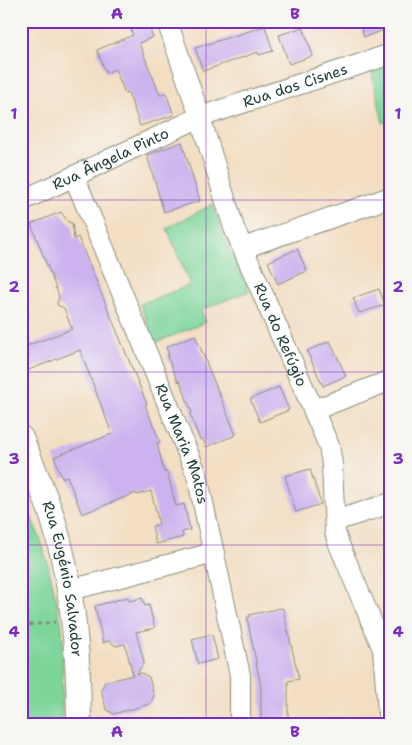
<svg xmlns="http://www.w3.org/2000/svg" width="412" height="745" viewBox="0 0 412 745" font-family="'Shantell Sans',sans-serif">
  <rect width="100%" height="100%" fill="#f6f6f2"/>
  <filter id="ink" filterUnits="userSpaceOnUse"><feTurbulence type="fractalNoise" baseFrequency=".02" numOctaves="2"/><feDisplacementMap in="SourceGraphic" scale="10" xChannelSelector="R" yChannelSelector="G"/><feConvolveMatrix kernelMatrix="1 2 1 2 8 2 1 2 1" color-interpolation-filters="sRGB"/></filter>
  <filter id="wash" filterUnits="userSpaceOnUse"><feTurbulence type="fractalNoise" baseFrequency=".0096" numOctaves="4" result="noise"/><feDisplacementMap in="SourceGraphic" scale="20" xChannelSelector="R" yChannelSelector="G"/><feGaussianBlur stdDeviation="1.12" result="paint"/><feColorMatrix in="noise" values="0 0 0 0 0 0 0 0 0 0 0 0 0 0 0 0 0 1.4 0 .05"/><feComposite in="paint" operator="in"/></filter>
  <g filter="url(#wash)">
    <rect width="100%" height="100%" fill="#f3dec2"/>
    <path fill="#7dd59a" stroke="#4e8967" d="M391,58V121L383,123L371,69Z
      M213,204L223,235L249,291L201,310L206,322L155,343L140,304L190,285L167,228Z
      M21,493L40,538L48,564L61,621L63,639L62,724H21Z"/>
    <g id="blocks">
      <path fill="#ccb3ef" d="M127,21H146L153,37L139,43L160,95L166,93L174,115L140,126L128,92L125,93L115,69L106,73L97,50L133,35Z
        M359,21H391V28L364,37Z
        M265,26L273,51L259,55L258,52L203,71L195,48Z
        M303,27L313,56L289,64L279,35Z
        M182,142L200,201L164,212L147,155Z
        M61,212L68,222L72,223L74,239L78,237L147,404L145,405L160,442L157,443L164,472H167L176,506L184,504L190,530L182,532L183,537L156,544L152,526L159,524L151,491L137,495L136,493L82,514L67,476L62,478L54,457L112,434L80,350L26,371V369L21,370V348L72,329L64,308L57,305L59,296L31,224Z
        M297,249L307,271L278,284L268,262Z
        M379,289L385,305L359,313L353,298Z
        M195,335L236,435L206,447L203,439L200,440L190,414L192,413L180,381L178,382L167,356H169L166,347Z
        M330,341L346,376L323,386L307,351Z
        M279,387L289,410L260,422L250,399Z
        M310,469L321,504L296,512L285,476Z
        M128,597L129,601L142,598L145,606L149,605L155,628L136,632L144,662L137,674L141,673L149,677L154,696L150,704L113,714L106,709L101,690L105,682L133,675L125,644L116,646L109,641L103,643L95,606Z
        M281,608L283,609L299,679L288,681V724H261V687L247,617H250L249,615Z
        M212,634L218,659L198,664L192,639Z"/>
    </g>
  </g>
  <g filter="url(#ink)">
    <use href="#blocks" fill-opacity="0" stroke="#898e7b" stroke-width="1"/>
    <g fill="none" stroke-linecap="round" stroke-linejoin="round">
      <defs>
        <g id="minor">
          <path id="s1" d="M167,21L200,117L234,228L329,446L332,464L335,532L338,542L383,649L389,724"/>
          <path id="s2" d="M74,176L197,475L240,675V724"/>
          <path id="s3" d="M21,201L200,117L391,54"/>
          <path d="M243,248L391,197"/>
          <path d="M314,410L391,380"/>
          <path d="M335,521L391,503"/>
          <path d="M70,590L214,553"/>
        </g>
        <g id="tertiary">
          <path id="s4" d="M21,438C32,464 43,490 52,516C73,584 79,653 79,724"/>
        </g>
      </defs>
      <use href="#minor" stroke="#898e7b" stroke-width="22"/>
      <use href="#tertiary" stroke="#898e7b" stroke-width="26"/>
      <path stroke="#898e7b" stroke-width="3" stroke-dasharray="4 4" stroke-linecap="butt" d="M21,626L55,622"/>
      <use href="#minor" stroke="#fff" stroke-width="20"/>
      <use href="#tertiary" stroke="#fff" stroke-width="24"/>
    </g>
  </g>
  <path fill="none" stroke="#7b2cbf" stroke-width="1" stroke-opacity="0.55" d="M206,21V724M21,200H391M21,372H391M21,545H391"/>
  <g text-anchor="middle" stroke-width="4.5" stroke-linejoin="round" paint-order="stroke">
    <g font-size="15" fill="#1f3d34" stroke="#f6f6f2">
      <text dy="5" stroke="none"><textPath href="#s3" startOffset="298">Rua dos Cisnes</textPath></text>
      <text dy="5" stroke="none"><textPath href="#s3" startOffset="99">Rua Ângela Pinto</textPath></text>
      <text dy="5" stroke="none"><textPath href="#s1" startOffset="334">Rua do Refúgio</textPath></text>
      <text dy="5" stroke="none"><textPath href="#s2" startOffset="289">Rua Maria Matos</textPath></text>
      <text dy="5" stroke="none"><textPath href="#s4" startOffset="148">Rua Eugénio Salvador</textPath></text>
    </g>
  </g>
  <rect width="412" height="745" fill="none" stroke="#f6f6f2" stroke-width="55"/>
  <rect x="28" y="28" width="356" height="690" fill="none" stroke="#7b2cbf" stroke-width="2"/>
  <g font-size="16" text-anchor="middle" font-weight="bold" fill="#7b2cbf">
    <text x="117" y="19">A</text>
    <text x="295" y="19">B</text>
    <text x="14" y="119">1</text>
    <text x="398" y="119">1</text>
    <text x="14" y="292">2</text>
    <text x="398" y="292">2</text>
    <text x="14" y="464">3</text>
    <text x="398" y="464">3</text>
    <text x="14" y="637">4</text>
    <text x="398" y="637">4</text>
    <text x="117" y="737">A</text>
    <text x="295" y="737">B</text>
  </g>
</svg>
